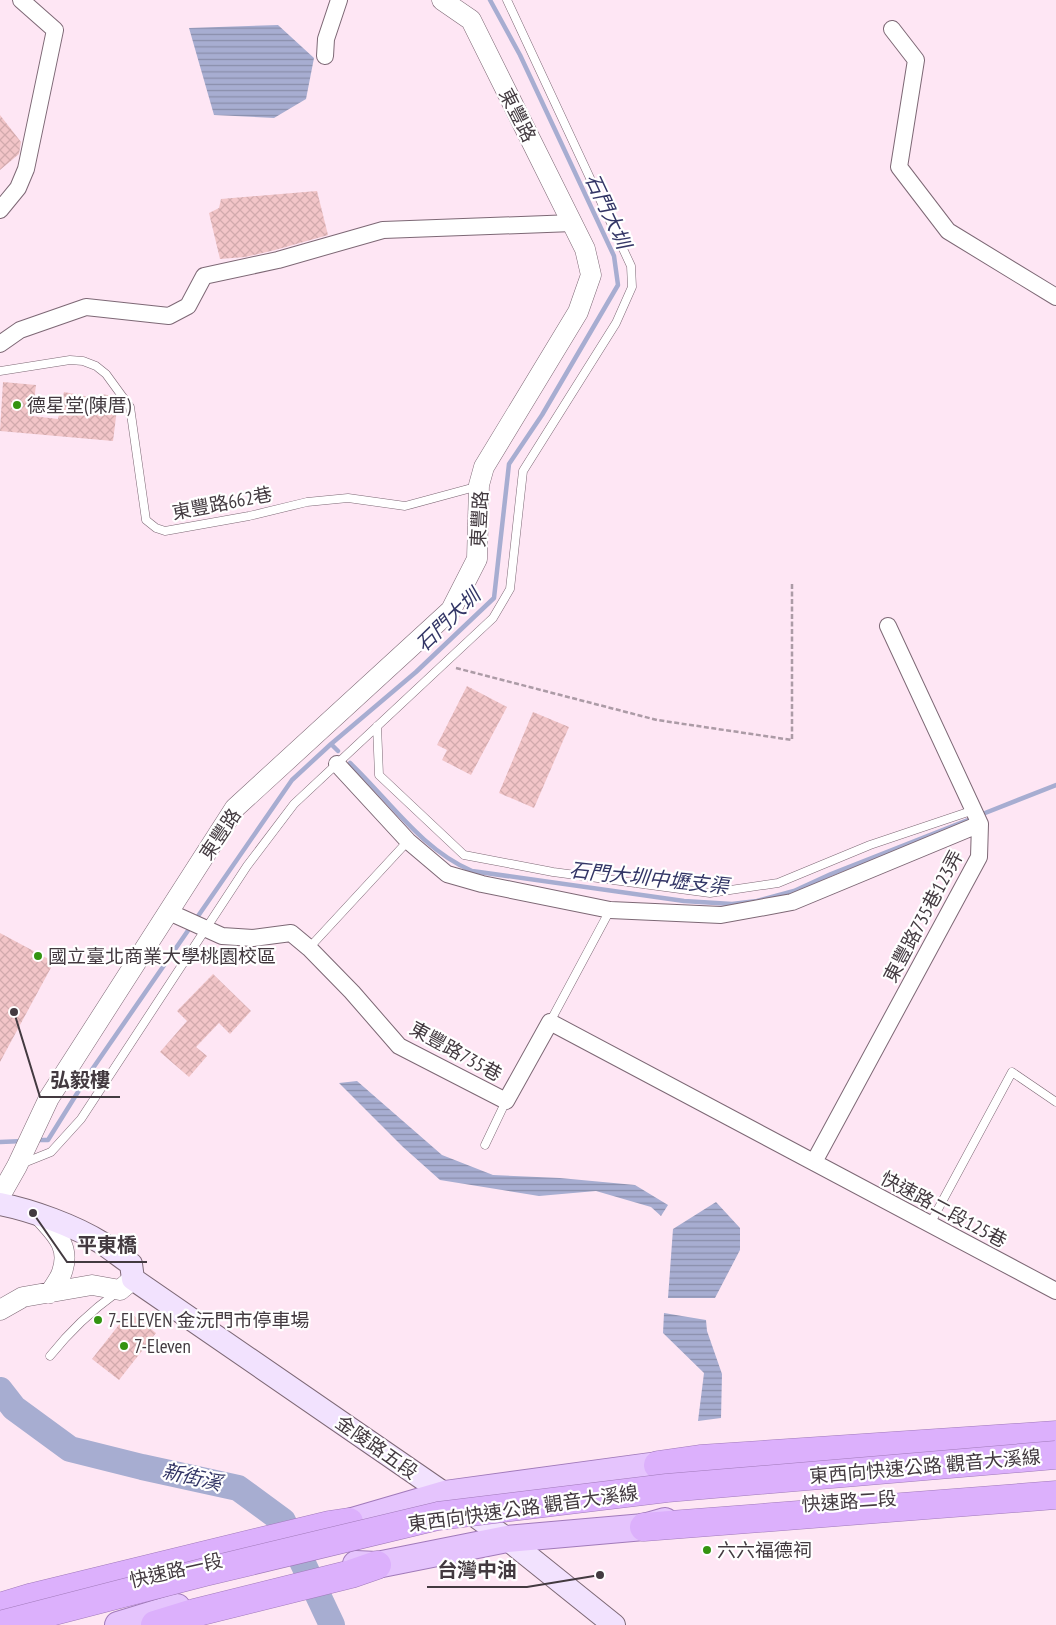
<svg xmlns="http://www.w3.org/2000/svg" width="1056" height="1625" viewBox="0 0 1056 1625" font-family="'PT Sans Narrow','Noto Sans TC',sans-serif">
  <defs>
    <pattern id="water-rules" width="6" height="5" patternUnits="userSpaceOnUse" patternTransform="scale(1.25)"><rect width="6" height="5" fill="#a7add1"/><path d="M0 2.5h6" fill="none" stroke="#8a8eab"/></pattern>
    <pattern id="building-cross-hatch" width="8" height="8" patternUnits="userSpaceOnUse" patternTransform="scale(1.25)"><rect width="8" height="8" fill="#f2c5c8"/><path d="M0 0l8 8M0 8l8-8" fill="none" stroke="#d1aaad"/></pattern>
  </defs>
  <rect width="100%" height="100%" fill="#fee6f4"/>
  <path fill="url(#water-rules)" d="M278,25L314,58L306,99L274,118L214,115L189,28Z
    M357,1081L442,1155L493,1175L560,1178L635,1185L668,1205L661,1216L651,1207L596,1191L539,1196L440,1180L403,1147L339,1083Z
    M716,1202L740,1228V1250L715,1298H668L673,1229Z
    M664,1313L706,1320L707,1331L722,1374L721,1418L698,1421L704,1373L663,1333Z"/>
  <g fill="none" stroke-linecap="round" stroke-linejoin="round">
    <path stroke="#a7add1" stroke-width="4.5" d="M331,744L338,751
      M350,763C389,800 422,850 472,871L684,901L732,904L757,901L794,891L831,874L973,818
      M980,815L1056,785
      M36,1140H48L91,1071L292,780L331,744L416,672L494,598L509,464L542,415L618,285L614,256L520,55L490,0
      M0,1142L24,1141"/>
    <path stroke="#a7add1" stroke-width="26" d="M0,1390L14,1408L70,1449L142,1467L238,1488L283,1521L332,1625"/>
  </g>
  <path fill="url(#building-cross-hatch)" d="M0,115L21,142L19,154L0,170Z
    M317,191L328,235L275,250L245,257L220,259L209,213L219,208L221,199Z
    M3,382L36,385L32,416L58,419L64,392L100,399V394L115,396L118,401L113,441L0,431Z
    M467,686L507,707L471,775L442,760L447,750L437,745Z
    M533,712L569,727L534,808L499,793Z
    M0,933L54,962L0,1062Z
    M213,974L251,1011L230,1034L219,1023L196,1047L207,1056L189,1077L160,1052L187,1021L177,1011Z
    M129,1312L156,1333L119,1380L92,1359Z"/>
  <g fill="none" stroke-linecap="round" stroke-linejoin="round">
    <defs>
      <path id="service" d="M0,371L70,360L83,361L96,366L106,374L130,407L146,520L156,528L165,531L249,516L307,502L348,498L405,506L479,486
        M377,726L379,775L464,855L553,872L710,893L778,883L870,845L974,810
        M309,948L408,841
        M550,1022L610,910
        M485,1145L506,1101
        M21,1164L51,1152L81,1119L247,866L294,804L493,618L510,589L523,471L616,323L632,287L631,266L507,0
        M930,1224L1012,1072L1056,1102
        M50,1356C70,1331 91,1311 116,1293"/>
      <path id="minor" d="M892,29L916,60L899,167L948,231L1056,297
        M325,56L326,39L339,0
        M0,210L18,188L26,169L55,30L21,0
        M0,344L20,330L86,307L169,316L188,306L204,276L278,260L383,230L573,223
        M337,764L408,841L447,874L482,884L610,910L721,915L792,902L980,824
        M169,912L222,936L253,938L291,933L309,948L352,992L399,1046L506,1101L550,1022L1056,1291
        M814,1162L979,857L980,824L888,626"/>
      <path id="tertiary" d="M0,1196L17,1166L49,1098L235,808L451,610L477,559L479,485L484,467L578,312L591,275L585,249L471,20L442,0
        M40,1216C55,1233 71,1246 62,1272C60,1279 54,1286 50,1293
        M0,1310L23,1297L92,1285L120,1290L133,1279"/>
      <path id="secondary" d="M0,1204C31,1210 75,1226 102,1243C112,1250 121,1257 131,1264L133,1279L445,1494L507,1539L614,1625"/>
      <path id="primary" d="M331,1534L349,1522L445,1494L658,1465L680,1467
        M356,1564L377,1565L507,1539L644,1527L665,1521
        M118,1625L177,1607"/>
      <path id="trunk" d="M658,1465L700,1459L1056,1435
        M644,1527L1056,1495
        M0,1607L33,1597L329,1525L349,1522
        M155,1625L194,1613L351,1574L377,1565"/>
    </defs>
    <use href="#service" stroke="#7d6875" stroke-width="9"/>
    <use href="#minor" stroke="#7d6875" stroke-width="18"/>
    <use href="#tertiary" stroke="#7d6875" stroke-width="21"/>
    <use href="#secondary" stroke="#7d6875" stroke-width="24"/>
    <use href="#primary" stroke="#a17aba" stroke-width="28"/>
    <use href="#trunk" stroke="#a17aba" stroke-width="29"/>
    <path stroke="#ac9ba6" stroke-width="2.5" stroke-dasharray="5 2.5" stroke-linecap="butt" d="M456,668L657,720L792,740V584"/>
    <use href="#service" stroke="#fff" stroke-width="8"/>
    <use href="#minor" stroke="#fff" stroke-width="16"/>
    <use href="#tertiary" stroke="#fff" stroke-width="20"/>
    <use href="#secondary" stroke="#f2e2fe" stroke-width="22"/>
    <use href="#primary" stroke="#e5c4fd" stroke-width="26"/>
    <use href="#trunk" stroke="#dcb0fc" stroke-width="28"/>
    <defs>
      <path id="trunk-bridge" d="M0,1625L205,1572L438,1516L667,1488L1056,1455"/>
    </defs>
    <use href="#trunk-bridge" stroke="#a17aba" stroke-width="29" stroke-linecap="butt"/>
    <use href="#trunk-bridge" stroke="#dcb0fc" stroke-width="28"/>
  </g>
  <g fill="#339310" stroke="#fff" stroke-width="2">
    <circle cx="17" cy="405" r="5"/>
    <circle cx="38" cy="956" r="5"/>
    <circle cx="98" cy="1320" r="5"/>
    <circle cx="124" cy="1346" r="5"/>
    <circle cx="707" cy="1550" r="5"/>
  </g>
  <g text-anchor="middle" stroke-width="4.5" stroke-linejoin="round" paint-order="stroke">
    <g font-size="19" fill="#433a40" stroke="#fff">
      <text transform="translate(518 115) rotate(63)" y="7">東豐路</text>
      <text transform="translate(222 503) rotate(-11)" y="7">東豐路662巷</text>
      <text transform="translate(479 519) rotate(-87)" y="7">東豐路</text>
      <text transform="translate(220 834) rotate(-56)" y="7">東豐路</text>
      <text transform="translate(923 916) rotate(-62)" y="7">東豐路735巷123弄</text>
      <text transform="translate(456 1051) rotate(29)" y="7">東豐路735巷</text>
      <text transform="translate(944 1209) rotate(28)" y="7">快速路二段125巷</text>
      <text transform="translate(377 1447) rotate(35)" y="7">金陵路五段</text>
      <text transform="translate(925 1466) rotate(-5)" y="7">東西向快速公路 觀音大溪線</text>
      <text transform="translate(849 1501) rotate(-4)" y="7">快速路二段</text>
      <text transform="translate(523 1508) rotate(-8)" y="7">東西向快速公路 觀音大溪線</text>
      <text transform="translate(176 1570) rotate(-13)" y="7">快速路一段</text>
    </g>
    <g font-size="19" fill="#433a40" stroke="#fff" text-anchor="start">
      <text x="27" y="412">德星堂(陳厝)</text>
      <text x="48" y="963">國立臺北商業大學桃園校區</text>
      <text x="108" y="1327">7-ELEVEN 金沅門市停車場</text>
      <text x="134" y="1353">7-Eleven</text>
      <text x="717" y="1557">六六福德祠</text>
    </g>
    <g font-size="20" font-style="italic" fill="#333666" stroke="#fff">
      <text transform="translate(608 211) rotate(65)" y="7">石門大圳</text>
      <text transform="translate(448 620) rotate(-44)" y="7">石門大圳</text>
      <text transform="translate(649 878) rotate(6)" y="7">石門大圳中壢支渠</text>
      <text transform="translate(192 1477) rotate(13)" y="7">新街溪</text>
    </g>
  </g>
  <path fill="none" stroke="#433a40" stroke-width="2" d="M14 1012L40 1097H120M33 1213L67 1262H147M600 1575L527 1587H427"/>
  <g fill="#433a40" stroke="#fff" stroke-width="2">
    <circle cx="14" cy="1012" r="5"/>
    <circle cx="33" cy="1213" r="5"/>
    <circle cx="600" cy="1575" r="5"/>
  </g>
  <g font-size="20" text-anchor="middle" font-weight="bold" fill="#433a40" stroke="#fff" stroke-width="4.5" stroke-linejoin="round" paint-order="stroke">
    <text x="80" y="1087">弘毅樓</text>
    <text x="107" y="1252">平東橋</text>
    <text x="477" y="1577">台灣中油</text>
  </g>
</svg>
